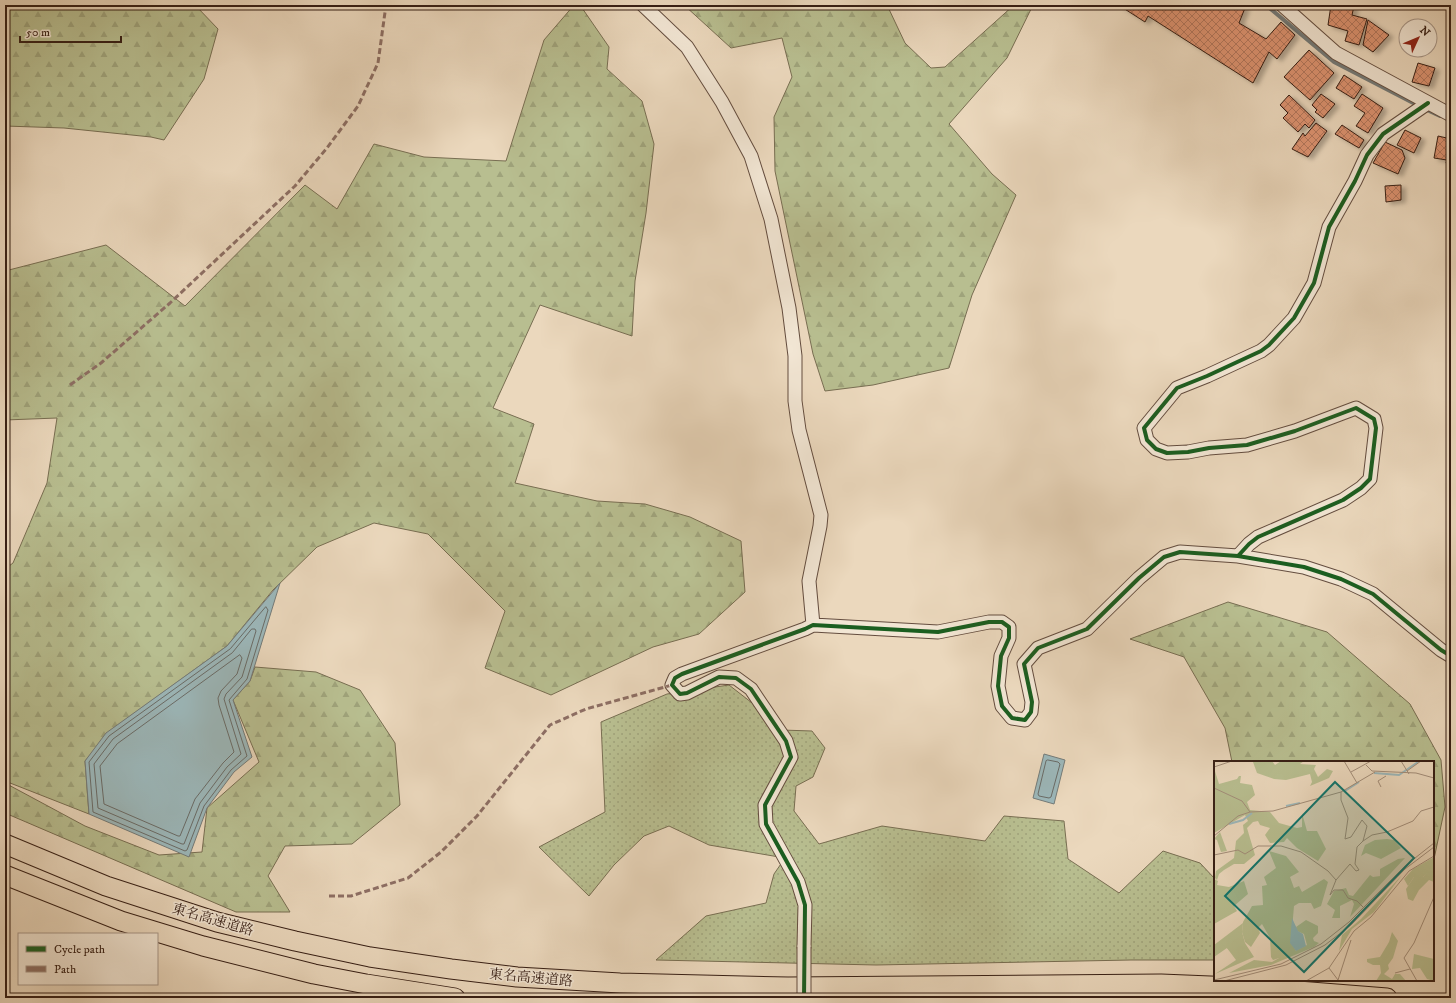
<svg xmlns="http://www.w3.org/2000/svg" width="1456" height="1003" viewBox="0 0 1456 1003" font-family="'IM FELL DW Pica','Noto Serif JP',serif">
  <defs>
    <pattern id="grass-dots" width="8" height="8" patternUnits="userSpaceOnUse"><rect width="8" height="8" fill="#b8be90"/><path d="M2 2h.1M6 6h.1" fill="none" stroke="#9fa37b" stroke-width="1.8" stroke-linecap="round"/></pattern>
    <pattern id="forest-firs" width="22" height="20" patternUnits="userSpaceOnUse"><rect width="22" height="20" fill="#b8be90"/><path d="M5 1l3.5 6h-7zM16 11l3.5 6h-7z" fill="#9fa37b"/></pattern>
    <pattern id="building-cross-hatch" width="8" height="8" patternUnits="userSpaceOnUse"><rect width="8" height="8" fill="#db9270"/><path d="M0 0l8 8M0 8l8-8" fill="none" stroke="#b2775b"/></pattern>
    <filter id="shadow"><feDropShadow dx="4.5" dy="2.5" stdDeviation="2" flood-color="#0004"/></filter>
  </defs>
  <rect width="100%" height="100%" fill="#ebd8bd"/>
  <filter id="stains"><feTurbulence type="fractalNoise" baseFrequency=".005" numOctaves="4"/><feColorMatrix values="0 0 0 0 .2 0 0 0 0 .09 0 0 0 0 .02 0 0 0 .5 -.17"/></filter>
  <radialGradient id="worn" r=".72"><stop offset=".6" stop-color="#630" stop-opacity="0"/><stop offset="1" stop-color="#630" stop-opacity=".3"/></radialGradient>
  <path fill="url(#grass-dots)" stroke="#786e52" d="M729,685L756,706L781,730L812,731L825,748L813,777L796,786L794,811L819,844L882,826L985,841L1004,816L1064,821L1068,859L1119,893L1163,851L1200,863L1215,879V960H1131L876,965L656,960L706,916L766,903L774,874L785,858L709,845L669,826L644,836L614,865L589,896L539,847L605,812L601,722L667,694Z"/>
  <path fill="url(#forest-firs)" stroke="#786e52" d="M5,5H191L196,6L218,29L204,79L164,140L151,137L64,128L5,126Z
    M574,5H580L609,47L607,69L642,101L654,144L646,213L635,281L632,336L540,305L493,408L534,424L515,483L597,501L645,504L690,517L741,541L745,592L699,634L653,647L551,695L485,668L505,611L428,534L374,523L317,547L273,590L227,646L114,728L85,761L89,814L5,781V569L13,563L47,483L57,418L5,420V271L106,245L185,306L305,185L337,209L374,144L424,157L506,161L544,40Z
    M684,5H887L905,43L931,68L945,67L1014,5H1033L1007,58L949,124L992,174L1016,195L972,295L949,368L873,385L825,391L813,354L775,171L774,117L792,77L782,38L731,48Z
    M1228,602L1327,632L1410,704L1441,760L1445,807L1434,859L1433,858V762H1232L1225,728L1184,657L1130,639Z
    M255,667L316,672L360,690L395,743L400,805L352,844L285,846L268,876L290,912H236L5,813V783L85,826L159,855L202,852L207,808L259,762L233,700L250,681Z"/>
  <path fill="#9cb8bb" stroke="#747b79" d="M280,583L250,681L233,700L252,757L234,772L207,808L189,857L89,814L85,761L106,733L227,646Z
    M1044,754L1065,760L1054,804L1033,798Z"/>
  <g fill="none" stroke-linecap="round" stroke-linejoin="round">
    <path stroke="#6a6c68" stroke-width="1" d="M266,607L268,610L247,679L229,700L247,756L231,770L204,806L187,850L185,851L93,812L89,762L109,736L230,649Z
      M252,629H255L256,631L242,677L226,694L224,699L241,754L227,767L200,803L184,844H182L98,808L94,764L113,739L232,653Z
      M240,655L242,658L237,674L221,691L218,698L219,705L234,752L223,763L195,799L180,836H178L104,804L100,766L117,744Z
      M1048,760L1058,762L1060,764L1051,797L1049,798L1039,796L1038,794L1046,761Z"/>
    <path stroke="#747b79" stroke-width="4" d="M1266,5L1334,62L1419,106
      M1425,109L1440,116"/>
  </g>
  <path fill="url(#building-cross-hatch)" stroke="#371f15" filter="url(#shadow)" d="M1120,5H1243L1242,6L1245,8L1239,23L1266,39L1281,22L1295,35L1277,59L1269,52L1253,83L1148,16L1145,22L1120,6Z
    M1331,5L1354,6L1352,15L1367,19L1359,45L1345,41L1348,31L1328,25Z
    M1368,20L1389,35L1373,52L1363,45Z
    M1309,50L1334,73L1310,100L1284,77Z
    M1418,63L1435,68L1429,86L1412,82Z
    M1344,75L1362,87L1354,99L1336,88Z
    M1321,94L1335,104L1323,118L1315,112L1317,110L1312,105Z
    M1362,94L1383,108L1368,133L1356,126L1365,113L1354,106Z
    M1289,95L1315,120L1309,128L1305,124L1298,132L1283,118L1288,113L1280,105Z
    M1316,123L1327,131L1308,157L1292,149L1303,133L1305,136Z
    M1342,125L1364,140L1359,148L1335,134Z
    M1405,130L1421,138L1414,153L1397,145Z
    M1438,136L1451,139V164L1446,163L1447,160L1434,158Z
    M1385,142L1402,150L1405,158L1398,174L1373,163Z
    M1401,185V200L1386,202L1385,186Z"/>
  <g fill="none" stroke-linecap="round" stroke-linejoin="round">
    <defs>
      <path id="minor" d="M643,5L687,47L722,102L751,156L771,219L789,308L795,356V401L799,430L821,515L820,526L809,581L813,625
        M1282,5L1336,53L1451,115
        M1238,556L1249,544L1258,537L1343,500L1361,488L1370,479L1376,428L1374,419L1356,408L1295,431L1247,445L1209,448L1188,452L1167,453L1156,449L1147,440L1144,428L1177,388L1207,376L1261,351L1269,345L1294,318L1314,283L1329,227L1355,181L1367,155L1383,134L1428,103
        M804,947L805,905L798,882L766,824L765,805L791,757L786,741L751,689L736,678L719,677L687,693L680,694L672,685L675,678L682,674L805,629L813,625L938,632L989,622H1002L1009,627V638L1001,656L998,686L1002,706L1012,718L1025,720L1031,712L1032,702L1024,664L1038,648L1087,629L1139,578L1164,557L1180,552L1238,556L1304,567L1341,579L1373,594L1441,650L1451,656"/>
      <path id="highway" d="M5,844L106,886L217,922L295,941L370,957L451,969L517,977L620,983L788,987L1161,984L1259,988L1387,998
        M5,875L121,921L203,946L314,974L366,984L455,998"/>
    </defs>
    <use href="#minor" stroke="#644d3f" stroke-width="15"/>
    <use href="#highway" stroke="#371f15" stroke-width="21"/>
    <use href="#minor" stroke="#f2e6d4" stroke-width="13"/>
    <use href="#highway" stroke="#ebd8bd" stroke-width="19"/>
    <defs>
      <path id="minor-bridge" d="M804,998V947"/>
    </defs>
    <use href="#minor-bridge" stroke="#644d3f" stroke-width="15" stroke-linecap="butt"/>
    <use href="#minor-bridge" stroke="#f2e6d4" stroke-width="13"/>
    <path stroke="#8d6e63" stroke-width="3" stroke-dasharray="6 3" stroke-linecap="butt" d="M70,385L101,363L170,303L295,186L327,148L358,106L378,63L386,5
      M329,896H351L408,878L441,852L477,816L550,725L586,709L672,685"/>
    <defs>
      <path id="cycleway" d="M1238,556L1249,544L1258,537L1343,500L1361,488L1370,479L1376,428L1374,419L1356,408L1295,431L1247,445L1209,448L1188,452L1167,453L1156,449L1147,440L1144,428L1177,388L1207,376L1261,351L1269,345L1294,318L1314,283L1329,227L1355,181L1367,155L1383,134L1428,103
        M804,998L805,905L798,882L766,824L765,805L791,757L786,741L751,689L736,678L719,677L687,693L680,694L672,685L675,678L682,674L805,629L813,625L938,632L989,622H1002L1009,627V638L1001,656L998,686L1002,706L1012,718L1025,720L1031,712L1032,702L1024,664L1038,648L1087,629L1139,578L1164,557L1180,552L1238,556L1304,567L1341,579L1373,594L1441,650L1451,656"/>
    </defs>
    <use href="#cycleway" stroke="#f2e6d4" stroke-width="6"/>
    <use href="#cycleway" stroke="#1b5e20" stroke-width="4"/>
  </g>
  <g text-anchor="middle" stroke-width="3" stroke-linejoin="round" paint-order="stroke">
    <g font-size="14" fill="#371f15" stroke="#f2e6d4">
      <text transform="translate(213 919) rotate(16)" y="5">東名高速道路</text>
      <text transform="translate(531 977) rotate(5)" y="5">東名高速道路</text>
    </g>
  </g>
  <g transform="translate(1214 761)">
    <rect width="220" height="220" fill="#ebd8bd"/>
    <path d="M6,71L13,90L7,91L3,79L0,78ZM220,96V104L216,109L209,116H200L194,125L190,118L199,108ZM191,97L136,156L140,143L138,139L126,145V157H118L121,149L113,143L120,130L132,127L135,134L139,135L156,114L159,116L166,115V108L184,98ZM188,114L160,151L138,168L125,190L128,174L147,158ZM29,162L28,171L31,182L40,196L1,213L22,199L13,187L0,196V184Z" fill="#b8be90"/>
    <path d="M58,0L61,4L67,0H90L86,3L102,4L100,8L104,16L113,8L119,10L115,17L96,25L98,21L96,13L72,19L60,18L43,12L39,1ZM0,7L5,23L23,18L25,15H27L26,22L38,24L41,34L33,41L36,49L56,51L65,62L83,67L88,66V52L93,70H103L112,88L104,100L83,87L73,77L70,81L56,82L51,74L56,67L46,64L44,60L39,61L33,67L41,94L30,103H20L10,109L5,113L3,119L1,117L2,110L20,97L22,80L30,72L29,64L34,60L31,54L0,72ZM173,78L180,79L187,87L167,98L152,92L147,95L151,84L161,79ZM55,90L72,95L85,111L76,116L80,127L85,125L88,131L110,118L114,121L107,145L100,148L97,142H85L80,145L77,181L82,190L75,193L93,184L90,173L83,170L82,166L92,159L104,165V172L99,177L100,180L105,182L100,186L57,204L15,212L40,199L58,201L65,197L59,199L57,196L56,177L48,163L44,167L46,172L37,186L31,181L28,171L29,161L38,145L49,144L48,125L53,124L50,116L62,107ZM220,103V121L215,119L205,129L199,140L194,138L192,128L200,116H209ZM0,118L4,120L3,124L15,126L30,120L34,133L20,145L23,150L0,163ZM178,171L184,180L179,197L174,204L175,208L170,213L178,218L181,213H186L192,220H162L167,212L166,204H159L153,201V198L166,196L175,181ZM13,175L28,186L30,198L27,199L7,182ZM200,193L220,198V220L213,218L206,207L198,208Z" fill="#b8be90"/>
    <path d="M78,157L84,170L89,173L92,185L82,190L76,182Z" fill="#9cb8bb"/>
    <path fill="none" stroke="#9cb8bb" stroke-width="2" d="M160,12L185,14L204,1M131,30L145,21M72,45L86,42M15,63L29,59L38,52"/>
    <path fill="none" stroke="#a38e7a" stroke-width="1" d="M130,0L143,22M187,0L195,13M152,4L158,10L202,12L220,17M0,6L18,0M193,10L207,0M137,11L157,0M167,26L164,20L172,15M0,27L28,40L36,51M127,31V39L134,57L131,78L137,76L148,59L153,65L149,80M0,75L24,55L36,51L59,50L127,31L161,11M0,94L24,89L31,93L44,85H67L87,91L114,110L122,119M116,134L122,119L136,103L142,110L145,109L141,103L143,86L149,80L158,74L173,71L199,60L207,50L220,46M116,134L120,129H129L134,137L143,140L149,146M115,207L124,219M181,212L196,208M0,219L67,203L107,183L135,161L191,105L220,82M124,219L137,179M10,220L72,204L111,184L137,164L191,108L220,86M92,220L115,207L140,170L157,156L195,110L220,95M203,220L190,197L200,182L220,136"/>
    <path fill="#0f766e" fill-opacity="0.15" stroke="#0f766e" stroke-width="2" d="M121,21L200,97L90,211L11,135Z"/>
    <rect width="220" height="220" fill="none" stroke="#371f15" stroke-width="2"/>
  </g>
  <rect width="1456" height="1003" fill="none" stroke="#ebd8bd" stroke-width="20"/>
  <rect x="6" y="6" width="1444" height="991" fill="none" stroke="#371f15" stroke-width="2"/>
  <rect x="10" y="10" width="1436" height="983" fill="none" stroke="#371f15"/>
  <rect x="18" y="933" width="140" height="52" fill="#f2e6d4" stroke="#a79688"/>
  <rect x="26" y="946" width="20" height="6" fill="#1b5e20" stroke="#a79688"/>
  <text x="54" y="953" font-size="12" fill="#371f15">Cycle path</text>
  <rect x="26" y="966" width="20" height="6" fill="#8d6e63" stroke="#a79688"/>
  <text x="54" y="973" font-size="12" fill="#371f15">Path</text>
  <g transform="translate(1418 38) rotate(46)"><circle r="19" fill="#f2e6d4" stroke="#a79688"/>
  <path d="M0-3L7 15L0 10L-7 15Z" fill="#8f2418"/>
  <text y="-6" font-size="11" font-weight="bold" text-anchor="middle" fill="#371f15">N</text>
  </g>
  <path d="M20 36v6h101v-6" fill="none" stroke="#371f15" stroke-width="2"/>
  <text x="26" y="36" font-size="12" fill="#371f15" stroke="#f2e6d4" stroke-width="3" paint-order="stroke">50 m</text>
  <rect width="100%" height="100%" filter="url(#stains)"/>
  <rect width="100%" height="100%" fill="url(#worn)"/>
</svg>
